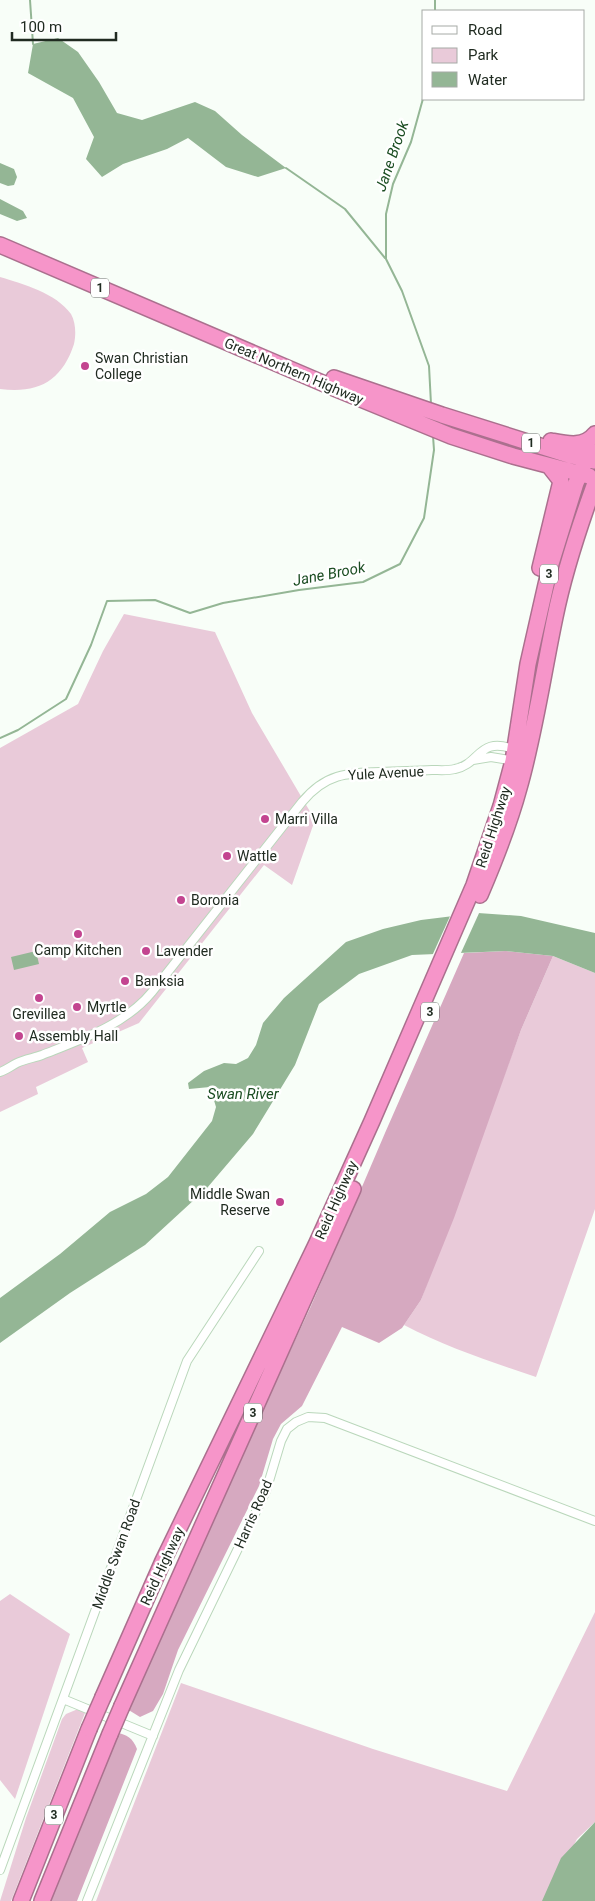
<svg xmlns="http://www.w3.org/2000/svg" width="595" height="1901" viewBox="0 0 595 1901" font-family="Roboto,sans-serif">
  <rect width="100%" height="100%" fill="#f8fef8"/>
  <path fill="#e9cad9" d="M0,277C23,284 56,293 71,314C76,323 76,335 74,344C62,381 38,394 0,389Z
    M124,614L215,632L252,713L315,820L292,885L264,865L139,1023L82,1048L88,1062L36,1087L38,1094L0,1112V748L78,704L103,651Z
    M553,956L595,973V1209L536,1377C491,1362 446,1347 404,1325L421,1300L521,1030Z
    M10,1594L70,1634L15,1799L0,1780V1601Z
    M595,1612V1822L577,1839L545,1901H96L181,1683L373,1749L507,1791Z
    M78,1709L85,1713L11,1901H0L26,1818L62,1719L66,1714Z"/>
  <path fill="#d6a9c0" d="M506,951L553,956L521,1030L454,1218L421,1300L402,1328L379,1343L342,1327L302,1406L281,1424L273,1439L259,1486L178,1650L163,1694L153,1711L140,1717L127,1709L154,1642L183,1587L181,1585L311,1306L385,1133L464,953Z
    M116,1732C127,1735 133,1738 137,1749L77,1901H51Z"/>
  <path fill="#94b695" d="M58,38L78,52L99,82L117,113L142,120L195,102L215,111L242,135L286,168L258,177L226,167L188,138L167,149L123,164L102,177L86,159L94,137L73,98L28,73L33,44Z
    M0,163L14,169L17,177L14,185L8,186L0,183Z
    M0,199L23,211L27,218L17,221L0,214Z
    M478,913L521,916L595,933V973L553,956L506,951L412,955L359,974L319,1004L295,1065L253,1134L207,1188L145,1245L70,1293L0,1343V1298L60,1254L110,1212L146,1194L168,1177L212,1121L216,1107L210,1087L189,1089L188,1083L204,1071L224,1063L236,1064L248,1058L256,1045L263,1023L284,998L346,942L383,929L421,920Z
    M36,951L39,964L14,970L11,957Z
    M595,1822V1901H542L561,1858Z"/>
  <path fill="#f8fef8" d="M480,911L460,955L432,956L451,914Z"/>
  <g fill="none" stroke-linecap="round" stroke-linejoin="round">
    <path stroke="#94b695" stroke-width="2" d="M30,0L33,44
      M435,11V0
      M424,95L411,142L393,184L386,214V259L402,291L429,366L431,404
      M286,168L345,209L385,258
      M0,738L18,730L66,699L91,645L107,601L155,600L190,613L223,603L299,590L363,582L400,564L424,518L434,450L433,436"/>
    <defs>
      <path id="street" d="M473,760L491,757L515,761
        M0,1072C6,1070 11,1066 17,1063C25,1059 34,1058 42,1055C80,1040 125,1025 152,992L302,802C326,773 347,773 382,772C398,771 415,771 432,770C439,770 447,771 455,769C481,764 478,735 516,750
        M63,1699L153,1736
        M0,1870L187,1361L259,1251
        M87,1901L179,1670L266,1491L281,1441L287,1429L296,1422L308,1417L325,1418L595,1521"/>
      <path id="highway" d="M0,245L334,388L451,436L513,456L589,476
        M334,378L442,415L572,456L594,461
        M551,441C567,444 584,448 595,434
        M540,568L561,481L550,467
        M480,895C495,860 509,825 519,788C535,732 543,674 555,617C564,572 579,527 595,483
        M103,1697L163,1561L316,1245L372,1121L474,885L501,806L513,761L528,664L550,567L576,483L595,438
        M122,1706L353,1189
        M21,1901L89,1729
        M42,1901L110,1734"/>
    </defs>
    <use href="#street" stroke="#bad7bb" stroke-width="10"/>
    <use href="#highway" stroke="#ab708e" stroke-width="18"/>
    <use href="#street" stroke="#fff" stroke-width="8"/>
    <use href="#highway" stroke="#f695c9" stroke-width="15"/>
    <defs>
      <path id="highway-bridge" d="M89,1729L103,1697
        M110,1734L122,1706"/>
    </defs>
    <use href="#highway-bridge" stroke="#ab708e" stroke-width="18" stroke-linecap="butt"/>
    <use href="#highway-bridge" stroke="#f695c9" stroke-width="15"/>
  </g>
  <g fill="#c34490" stroke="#fff" stroke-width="2">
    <circle cx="85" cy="366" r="5"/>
    <circle cx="265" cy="819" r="5"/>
    <circle cx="227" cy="856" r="5"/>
    <circle cx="181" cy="900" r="5"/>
    <circle cx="78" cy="934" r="5"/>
    <circle cx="146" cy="951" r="5"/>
    <circle cx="125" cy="981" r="5"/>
    <circle cx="39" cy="998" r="5"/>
    <circle cx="77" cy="1007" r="5"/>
    <circle cx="19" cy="1036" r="5"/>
    <circle cx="280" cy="1202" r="5"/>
  </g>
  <g text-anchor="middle" stroke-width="5" stroke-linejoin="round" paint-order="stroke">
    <g fill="#fff" stroke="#636b64" stroke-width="1">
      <rect x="91" y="278.5" width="18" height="19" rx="4"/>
      <rect x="522" y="433.5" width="18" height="19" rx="4"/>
      <rect x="540" y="564.5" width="18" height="19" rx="4"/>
      <rect x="421" y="1002.5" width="18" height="19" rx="4"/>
      <rect x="244" y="1403.5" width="18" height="19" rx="4"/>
      <rect x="45" y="1805.5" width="18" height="19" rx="4"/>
    </g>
    <g font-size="12" font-weight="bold" fill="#202b21">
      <text x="100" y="292">1</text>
      <text x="531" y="447">1</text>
      <text x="549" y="578">3</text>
      <text x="430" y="1016">3</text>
      <text x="253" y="1417">3</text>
      <text x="54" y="1819">3</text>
    </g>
    <g font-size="14" fill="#202b21" stroke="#fff" text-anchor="start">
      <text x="95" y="363">Swan Christian<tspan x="95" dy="16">College</tspan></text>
      <text x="275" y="824">Marri Villa</text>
      <text x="237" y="861">Wattle</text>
      <text x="191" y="905">Boronia</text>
      <text x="78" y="955" text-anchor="middle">Camp Kitchen</text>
      <text x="156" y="956">Lavender</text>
      <text x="135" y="986">Banksia</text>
      <text x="87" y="1012">Myrtle</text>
      <text x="39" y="1019" text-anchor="middle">Grevillea</text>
      <text x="29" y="1041">Assembly Hall</text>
      <text x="270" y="1199" text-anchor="end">Middle Swan<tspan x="270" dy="16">Reserve</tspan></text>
    </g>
    <g font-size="14" fill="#202b21" stroke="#fff">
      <text transform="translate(294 371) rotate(23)" y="5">Great Northern Highway</text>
      <text transform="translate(386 773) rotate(-3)" y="5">Yule Avenue</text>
      <text transform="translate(493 827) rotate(-72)" y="5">Reid Highway</text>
      <text transform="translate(336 1200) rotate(-66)" y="5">Reid Highway</text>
      <text transform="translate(253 1514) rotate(-66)" y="5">Harris Road</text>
      <text transform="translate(116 1554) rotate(-70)" y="5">Middle Swan Road</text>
      <text transform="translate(162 1566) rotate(-65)" y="5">Reid Highway</text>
    </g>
    <g font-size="15" font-style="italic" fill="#1b4d22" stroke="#fff">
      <text transform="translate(392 156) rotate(-71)" y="5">Jane Brook</text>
      <text transform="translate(329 574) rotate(-11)" y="5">Jane Brook</text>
      <text x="243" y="1099">Swan River</text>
    </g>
  </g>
  <rect x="422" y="10" width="162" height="90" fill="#ffffff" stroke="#a6aaa6"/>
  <rect x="432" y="26" width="25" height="8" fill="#ffffff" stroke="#a6aaa6"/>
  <text x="468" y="35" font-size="15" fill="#202b21">Road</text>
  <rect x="432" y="48" width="25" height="15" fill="#e9cad9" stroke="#a6aaa6"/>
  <text x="468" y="60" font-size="15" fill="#202b21">Park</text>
  <rect x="432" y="72" width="25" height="15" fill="#94b695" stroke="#a6aaa6"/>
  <text x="468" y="85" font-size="15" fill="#202b21">Water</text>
  <path d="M12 32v8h104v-8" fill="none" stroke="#202b21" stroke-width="2.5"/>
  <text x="20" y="32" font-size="15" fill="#202b21" stroke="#ffffff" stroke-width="4" paint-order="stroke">100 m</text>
</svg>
